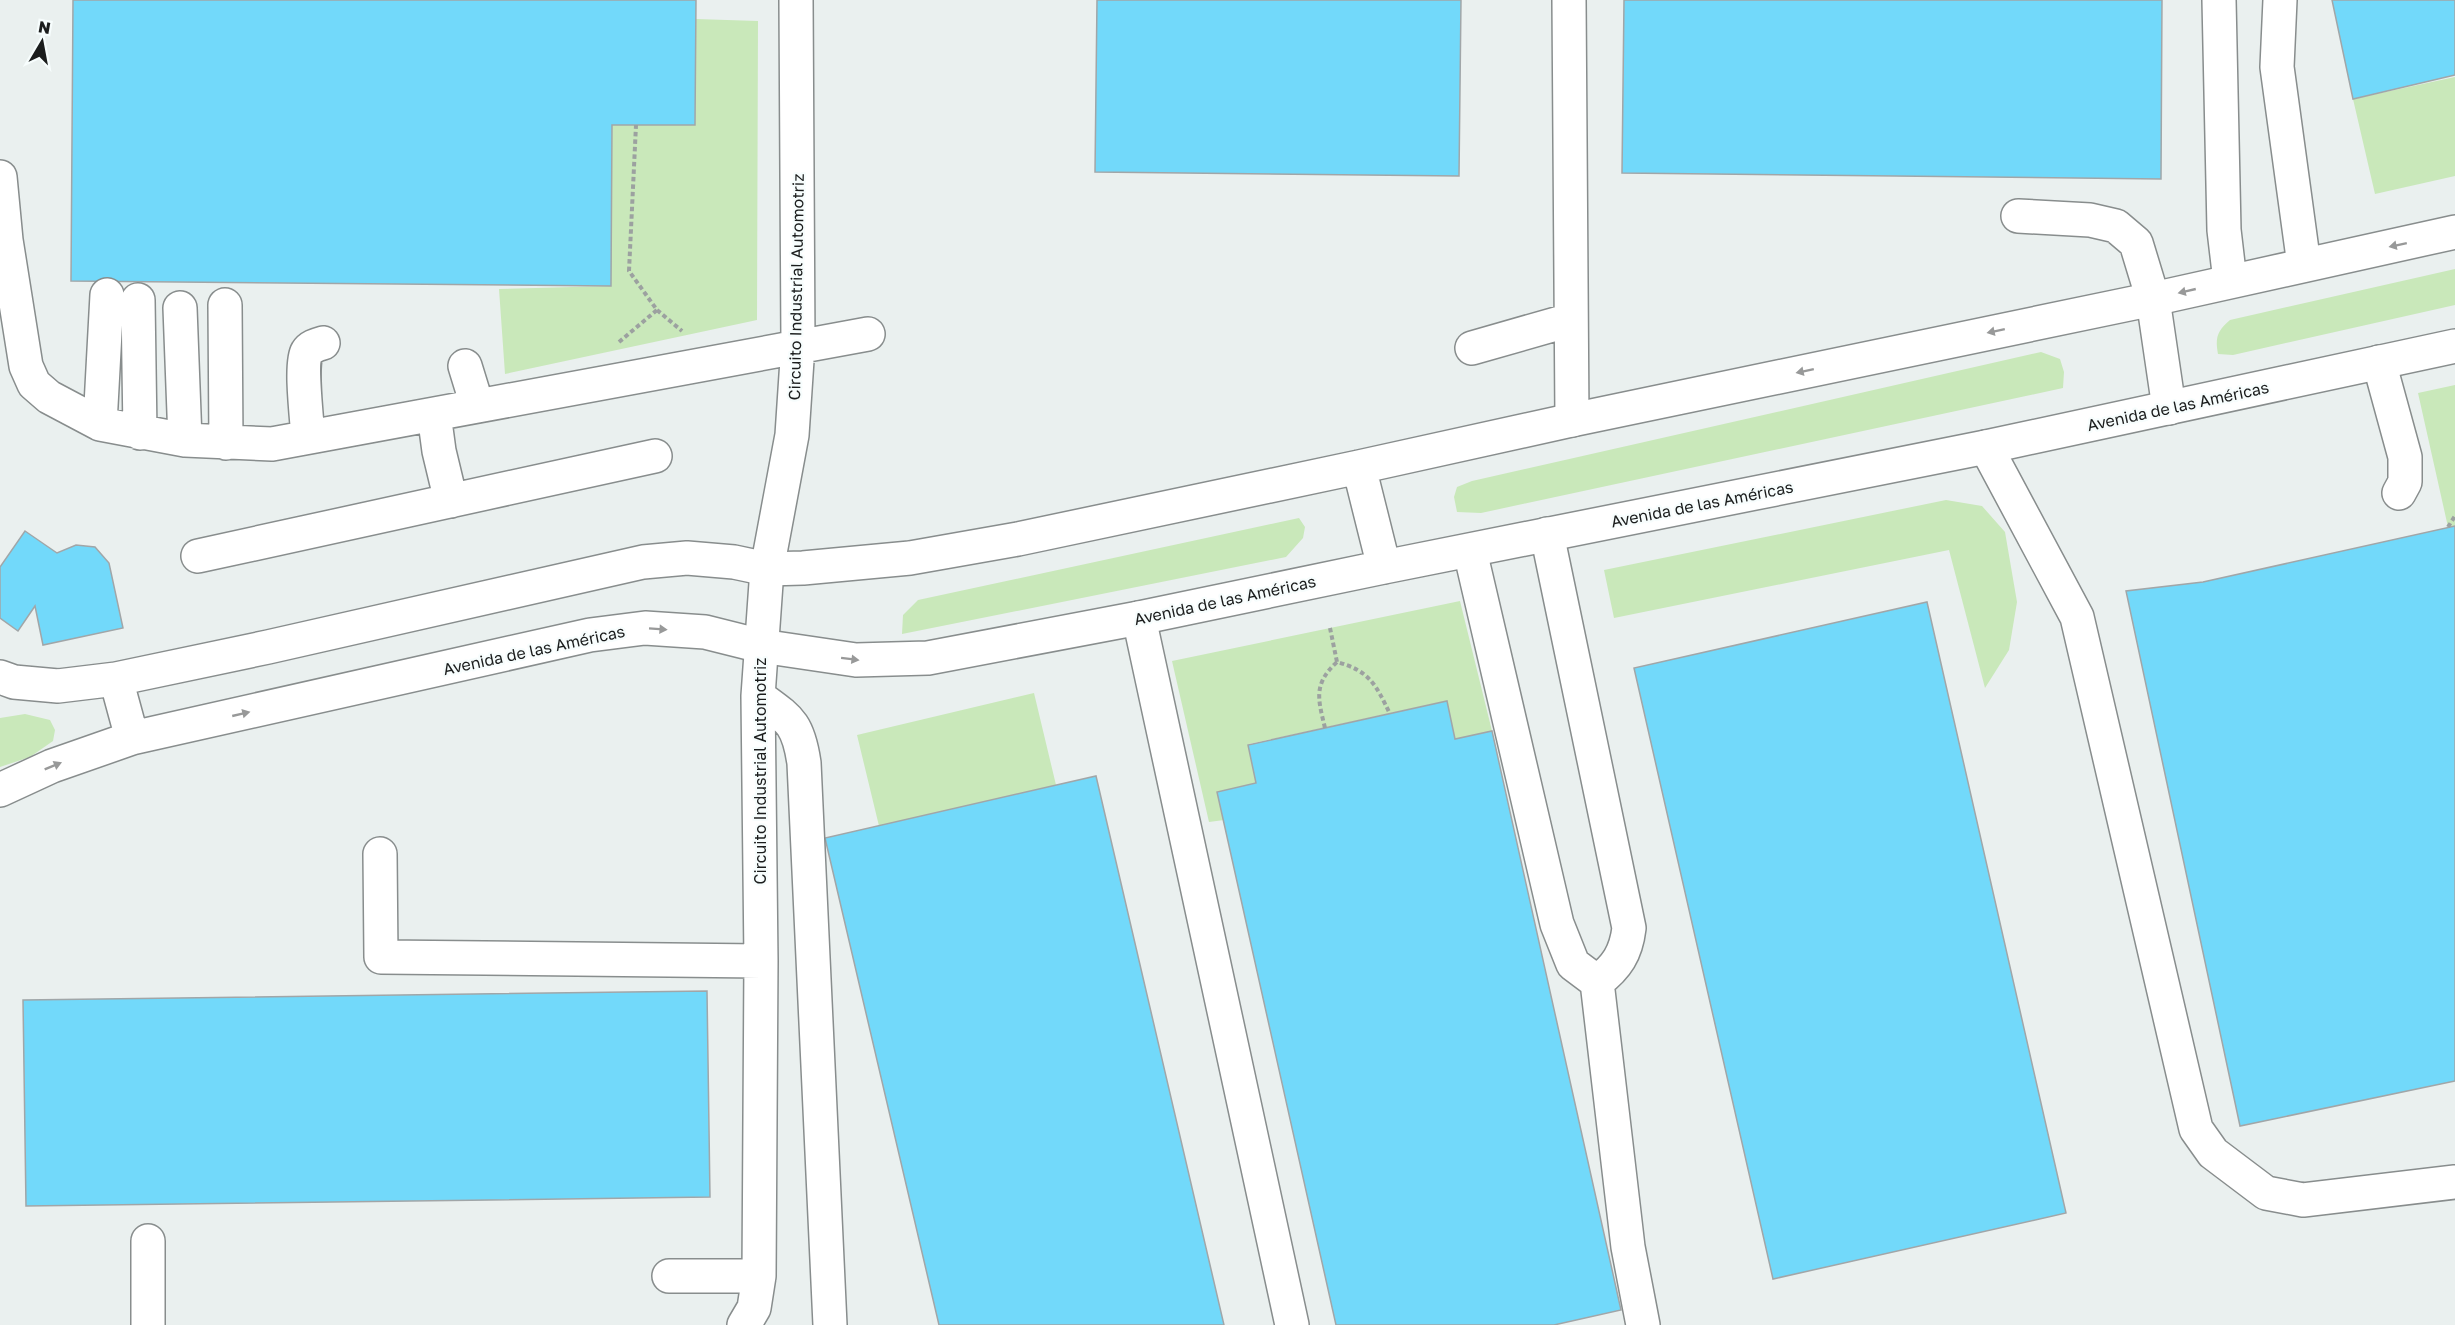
<svg xmlns="http://www.w3.org/2000/svg" width="2455" height="1325" viewBox="0 0 2455 1325" font-family="'Golos Text',sans-serif">
  <rect width="100%" height="100%" fill="#eaf0ef"/>
  <path fill="#c9e8ba" d="M696,19L758,21L757,320L505,374L499,289L610,286L612,125H695Z
    M2455,77V176L2375,194L2353,99Z
    M2455,269V305L2233,355L2218,354C2215,338 2217,331 2230,320Z
    M2041,352L2060,359L2064,372L2063,388L1481,513L1457,512L1454,497L1457,487L1472,481Z
    M2455,385V526L2448,527L2418,393Z
    M1946,500L1982,506L2005,532L2017,602L2009,650L1985,688L1949,550L1614,618L1604,570Z
    M1299,518L1305,527L1303,538L1286,557L902,634L903,615L918,600Z
    M1460,601L1492,731L1455,739L1446,701L1249,744L1256,783L1218,792L1224,820L1209,822L1172,661Z
    M1034,693L1056,785L879,826L857,735Z
    M25,714L50,720L55,730L53,741L30,757L0,767V718Z"/>
  <path fill="#72d9fa" stroke="#a1a6a8" stroke-width="1.5" d="M73,0H696L695,125H612L611,286L71,281Z
    M1097,0H1461L1459,176L1095,172Z
    M1624,0H2162L2161,179L1622,173Z
    M2332,0H2455V75L2353,99Z
    M2455,526V1081L2240,1126L2126,591L2203,582Z
    M25,531L57,553L76,545L95,547L109,563L123,628L43,645L35,606L18,631L0,618V567Z
    M1927,602L2066,1213L1773,1279L1634,668Z
    M1447,701L1455,739L1492,731L1621,1310L1554,1325H1336L1217,792L1256,783L1248,745Z
    M1096,776L1224,1325H939L825,838Z
    M707,991L710,1197L26,1206L23,1000Z"/>
  <g fill="none" stroke-linecap="round" stroke-linejoin="round">
    <defs>
      <path id="minor" d="M1569,0L1572,420
        M2219,0L2224,230L2230,281
        M2280,0L2277,67L2304,265
        M0,177L6,240L26,366L34,384L49,397L100,424L185,440L272,444L868,334
        M2018,216L2090,220L2116,226L2136,243L2153,299L2169,408
        M138,300L140,433
        M225,305L226,443
        M180,308L185,440
        M1472,348L1570,320
        M2379,362L2405,457V482L2399,493
        M465,366L477,405
        M434,414L439,451L451,501
        M100,424L107,295
        M308,437C307,421 300,363 307,352C310,347 316,345 323,343
        M1986,447L2077,617L2196,1129L2213,1153L2266,1193L2303,1200L2455,1182
        M1547,534L1629,928C1626,953 1617,967 1597,982
        M1470,551L1557,924L1573,964L1597,982L1628,1247L1643,1325
        M198,556L655,456
        M1139,618L1292,1325
        M758,696C789,719 798,722 804,763L830,1325
        M380,854L381,957L761,961
        M669,1276H759
        M148,1325V1241
        M744,1325L754,1308L759,1276L761,961L758,696L767,569L792,435L798,345L796,0"/>
      <path id="major" d="M1359,467L1384,567
        M0,677L14,682L58,686L116,679L268,647L643,562L687,558L734,562L767,569L803,568L910,558L1018,539L1359,467L1572,420L2153,299L2455,232
        M116,679L132,738
        M0,790L52,766L132,738L590,635L645,628L705,632L761,646L856,660L928,658L1139,618L1384,567L1986,447L2455,346"/>
    </defs>
    <use href="#minor" stroke="#888d8d" stroke-width="36"/>
    <use href="#major" stroke="#888d8d" stroke-width="36"/>
    <path stroke="#9ca1a0" stroke-width="4" stroke-dasharray="4.5 3" stroke-linecap="butt" d="M657,310L682,331
      M619,342L657,310L629,271L636,125
      M2448,527L2455,516
      M1330,628L1337,662C1370,671 1376,685 1390,714
      M1325,728C1318,699 1313,684 1337,662"/>
    <use href="#minor" stroke="#fff" stroke-width="33"/>
    <use href="#major" stroke="#fff" stroke-width="33"/>
  </g>
  <defs><path id="oneway-solid" d="M-6-.8H1V-3.2L6.5 0L1 3.2V.8H-6Z" transform="scale(1.5)"/></defs>
  <g fill="#989999">
    <use href="#oneway-solid" transform="translate(2398 245) rotate(168)"/>
    <use href="#oneway-solid" transform="translate(2187 291) rotate(167)"/>
    <use href="#oneway-solid" transform="translate(1996 331) rotate(168)"/>
    <use href="#oneway-solid" transform="translate(1805 371) rotate(168)"/>
    <use href="#oneway-solid" transform="translate(658 629) rotate(4)"/>
    <use href="#oneway-solid" transform="translate(850 659) rotate(7)"/>
    <use href="#oneway-solid" transform="translate(241 714) rotate(-13)"/>
    <use href="#oneway-solid" transform="translate(53 766) rotate(-22)"/>
  </g>
  <g text-anchor="middle" stroke-width="4.5" stroke-linejoin="round" paint-order="stroke">
    <g font-size="16" fill="#1b1d1d" stroke="#f7fdfd">
      <text transform="translate(796 287) rotate(-89)" y="6">Circuito Industrial Automotriz</text>
      <text transform="translate(2178 406) rotate(-12)" y="6">Avenida de las Américas</text>
      <text transform="translate(1702 504) rotate(-11)" y="6">Avenida de las Américas</text>
      <text transform="translate(1225 600) rotate(-12)" y="6">Avenida de las Américas</text>
      <text transform="translate(534 650) rotate(-12)" y="6">Avenida de las Américas</text>
      <text transform="translate(760 771) rotate(-90)" y="6">Circuito Industrial Automotriz</text>
    </g>
  </g>
  <g transform="translate(42 42) rotate(10)" stroke="#f7fdfd" stroke-width="4.5" paint-order="stroke">
  <path d="M0-4.5L10 22L0 15L-10 22Z" fill="#1b1d1d"/>
  <text y="-9" font-size="16" font-weight="bold" text-anchor="middle" fill="#1b1d1d">N</text>
  </g>
</svg>
